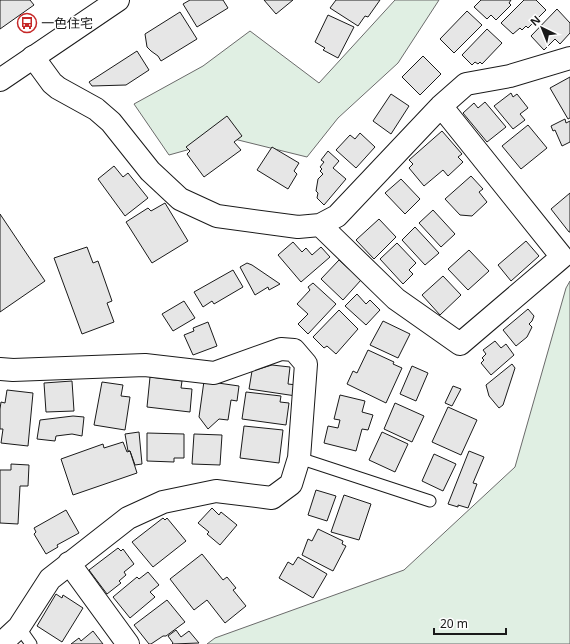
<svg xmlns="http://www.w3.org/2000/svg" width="570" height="644" viewBox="0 0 570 644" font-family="'Noto Sans','Noto Sans JP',sans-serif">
  <rect width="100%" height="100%" fill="#fff"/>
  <path fill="#e0efe3" stroke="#6a6a6a" d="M395,0H439L398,63L338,118L307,157L230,138L169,155L134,104L203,66L250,31L319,83Z
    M570,281V644H207L215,638L404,570L515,467L566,288Z"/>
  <path fill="#e6e6e6" stroke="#1a1a1a" d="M0,0H30L34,5L0,29Z
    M190,0H223L228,8L197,27L183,4Z
    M264,0H293L276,14Z
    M336,0H380L368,17L365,16L358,26L330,8Z
    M481,0H511L509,3L511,5L496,20L491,15L487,19L474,7Z
    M524,0H536L546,10L528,28L526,26L522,30L520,28L513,34L501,23Z
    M557,9L570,23V33L560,44L555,39L544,50L531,36Z
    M467,11L482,25L454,53L440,39Z
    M180,12L197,39L161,61L158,56L151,51L147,47L145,34Z
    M328,15L354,27L338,58L323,50L325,48L315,42Z
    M487,29L502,43L482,64L480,62L478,64L475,62L472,65L462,55Z
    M137,51L149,70L126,85L92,86L89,82Z
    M423,56L441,74L420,95L402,77Z
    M570,77V118L568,119L550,88Z
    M511,93L513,97L517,94L528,108L520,114L525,120L513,129L494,106Z
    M391,94L409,106L391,134L373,121Z
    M485,102L506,127L487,142L463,113L474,103L478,108Z
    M227,116L242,136L234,142L241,150L204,177L187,154L190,151L186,147Z
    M565,119L566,123L570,121V142L562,146L555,130L553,131L551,126Z
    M528,125L547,148L521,169L502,146Z
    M442,131L462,154L458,157L463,162L448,176L443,170L424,186L409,168L413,164L409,160Z
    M360,133L375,147L356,168L336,150L350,135L355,139Z
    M272,147L299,163L294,171L297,174L288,189L257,170Z
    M328,151L339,161L333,168L346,179L324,205L317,198L318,193L316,191L318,179L323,174L320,171L322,169L320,167L324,162L321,160Z
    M114,166L123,177L128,173L148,198L125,216L98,179Z
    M471,176L483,189L479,192L487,202L472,216L460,215L445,199Z
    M401,179L420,199L405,214L385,193Z
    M570,193V232H569L551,209Z
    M165,203L188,241L152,263L126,222L148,208L151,211Z
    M433,210L455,234L441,247L419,223Z
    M0,214L45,281L0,312Z
    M379,219L396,237L374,259L356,240Z
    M415,227L439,253L425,265L402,240Z
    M526,241L539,256L511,281L498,265Z
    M293,242L302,252L306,248L312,255L321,247L330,257L301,282L278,255Z
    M397,243L416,263L409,270L413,274L403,284L380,259Z
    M87,247L93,263L98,261L112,301L107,303L114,322L82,334L54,258Z
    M469,250L489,271L468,290L448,269Z
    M339,260L361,280L343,300L321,279Z
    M247,263L252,265L280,284L269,290L268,287L255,295L240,267Z
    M233,270L243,287L214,304L212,301L203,307L194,292Z
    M443,276L461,295L440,315L422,295Z
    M313,283L336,304L308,334L298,324L308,314L297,304L310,290L308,287Z
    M357,294L366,304L370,300L380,310L366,325L345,306Z
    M184,301L195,318L173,331L162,314Z
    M528,309L534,316L532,321L529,324L532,327L527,337L516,346L503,330Z
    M339,310L358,329L336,354L327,346L324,348L313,337Z
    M383,321L410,334L398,358L370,345Z
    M208,322L217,346L193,355L184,335L194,331L193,328Z
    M495,341L501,348L506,344L514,355L491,375L481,363L484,360L482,358L486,354L483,350Z
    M368,350L394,362L393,364L402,368L386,403L347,384L353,371L357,373Z
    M512,364L515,368L503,405L499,408L489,396L486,385Z
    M272,365L290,367L288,384L297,385L296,396L249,389L252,371Z
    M412,366L428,373L416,401L400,394Z
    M150,377L182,381L181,388L192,389L190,412L147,407Z
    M72,381L74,411L46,412L44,383Z
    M204,381L239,386L237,401L231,400L228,420L219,419L208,429L199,417Z
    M102,382L123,385L121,396L130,397L125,430L94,425Z
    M453,386L461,389L452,406L445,403Z
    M7,390L33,393L28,446L1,443L3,429H0V409L1,402L5,403Z
    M246,392L281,396L280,402L289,403L286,425L242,419Z
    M340,395L365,401L362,412L373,415L368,430L362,429L356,451L324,443L328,426L338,428L340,420L334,419Z
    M395,403L424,416L412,442L384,429Z
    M448,407L477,420L461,455L432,442Z
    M73,416L84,417L82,436L72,434L56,436L55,441L37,439L40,420Z
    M244,426L283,430L279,463L240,458Z
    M139,432L142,464L135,465L130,451H128L125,434Z
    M382,432L408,444L395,472L369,460Z
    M147,433L184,434V458H174V462L147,461Z
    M194,434L222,435L220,465L192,464Z
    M123,442L127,452L130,451L137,473L73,495L61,459L103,444L104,448Z
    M469,451L484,457L473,483L477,484L468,508L458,505V507L448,504Z
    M434,454L456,464L443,491L422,481Z
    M11,464L29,465L28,486H20L18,524L0,523V470H11Z
    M316,490L336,496L327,521L308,515Z
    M344,495L371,504L359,540L331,532Z
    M212,508L219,515L221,512L237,525L220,545L207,534L209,532L198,523Z
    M66,510L79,533L57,545L58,547L46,554L34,534L36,532L34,528Z
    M163,518L165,520L167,518L186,541L153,567L132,542Z
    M318,529L343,541L342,544L346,546L333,571L302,555L308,539L312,541Z
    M118,548L121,551L123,549L134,564L124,572L126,575L119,581L121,583L107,594L89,570Z
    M202,554L223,580L227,577L236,588L233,590L246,606L225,623L207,600L194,610L170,579Z
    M298,557L327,574L313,598L279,578L288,562L293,565Z
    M148,572L159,585L150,592L155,597L130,618L113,597L137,577L139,579Z
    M56,594L62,598L63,595L83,608L62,642L37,626Z
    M167,600L185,622L166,636H163L151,644H149L134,625Z
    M176,630L181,637L189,631L199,643L172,644L173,643L168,636Z
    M93,631L103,644H71L79,638L81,641Z"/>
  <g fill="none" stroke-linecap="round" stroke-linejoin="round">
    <defs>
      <path id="service" d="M299,458L430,501
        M19,627L31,644"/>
      <path id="minor" d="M33,57L52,83L58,88L96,109L111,122L150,171L180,199L217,216L298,227L320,225L337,216L441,106L466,84L510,76L570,58
        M320,225L396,299L460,344L562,257L441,106
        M0,369L13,370L145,365L214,373L281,349L294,350L306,364L299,458L291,484L272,498L216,491L163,502L128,518L50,579L19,627L5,640L0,642
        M69,563L128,644"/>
      <path id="primary" d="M0,80L118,0"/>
    </defs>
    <use href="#service" stroke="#1a1a1a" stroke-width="13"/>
    <use href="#minor" stroke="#1a1a1a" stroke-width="24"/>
    <use href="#primary" stroke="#1a1a1a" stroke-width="24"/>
    <use href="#service" stroke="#fff" stroke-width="11"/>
    <use href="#minor" stroke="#fff" stroke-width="22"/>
    <use href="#primary" stroke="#fff" stroke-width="22"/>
  </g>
  <defs>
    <symbol id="bus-ring" viewBox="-11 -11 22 22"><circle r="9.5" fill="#fff" stroke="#c62828" stroke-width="1.5"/><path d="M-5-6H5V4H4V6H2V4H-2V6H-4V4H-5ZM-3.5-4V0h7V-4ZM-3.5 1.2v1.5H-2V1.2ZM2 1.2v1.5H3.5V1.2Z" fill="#c62828"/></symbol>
  </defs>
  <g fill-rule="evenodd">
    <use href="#bus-ring" x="16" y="12" width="22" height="22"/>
  </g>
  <g text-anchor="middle" stroke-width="3" stroke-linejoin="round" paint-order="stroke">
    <g font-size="13" fill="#1a1a1a" stroke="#fff" text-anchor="start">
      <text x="41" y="28">一色住宅</text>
    </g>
  </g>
  <g transform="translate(542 28) rotate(317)" stroke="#ffffff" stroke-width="3" paint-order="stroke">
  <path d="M0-3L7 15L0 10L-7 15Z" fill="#1a1a1a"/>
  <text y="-6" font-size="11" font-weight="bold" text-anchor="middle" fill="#1a1a1a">N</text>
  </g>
  <path d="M434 628v6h72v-6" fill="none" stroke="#1a1a1a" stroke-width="2"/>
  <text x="440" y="628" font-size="12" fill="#1a1a1a" stroke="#ffffff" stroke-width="3" paint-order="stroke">20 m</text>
</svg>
